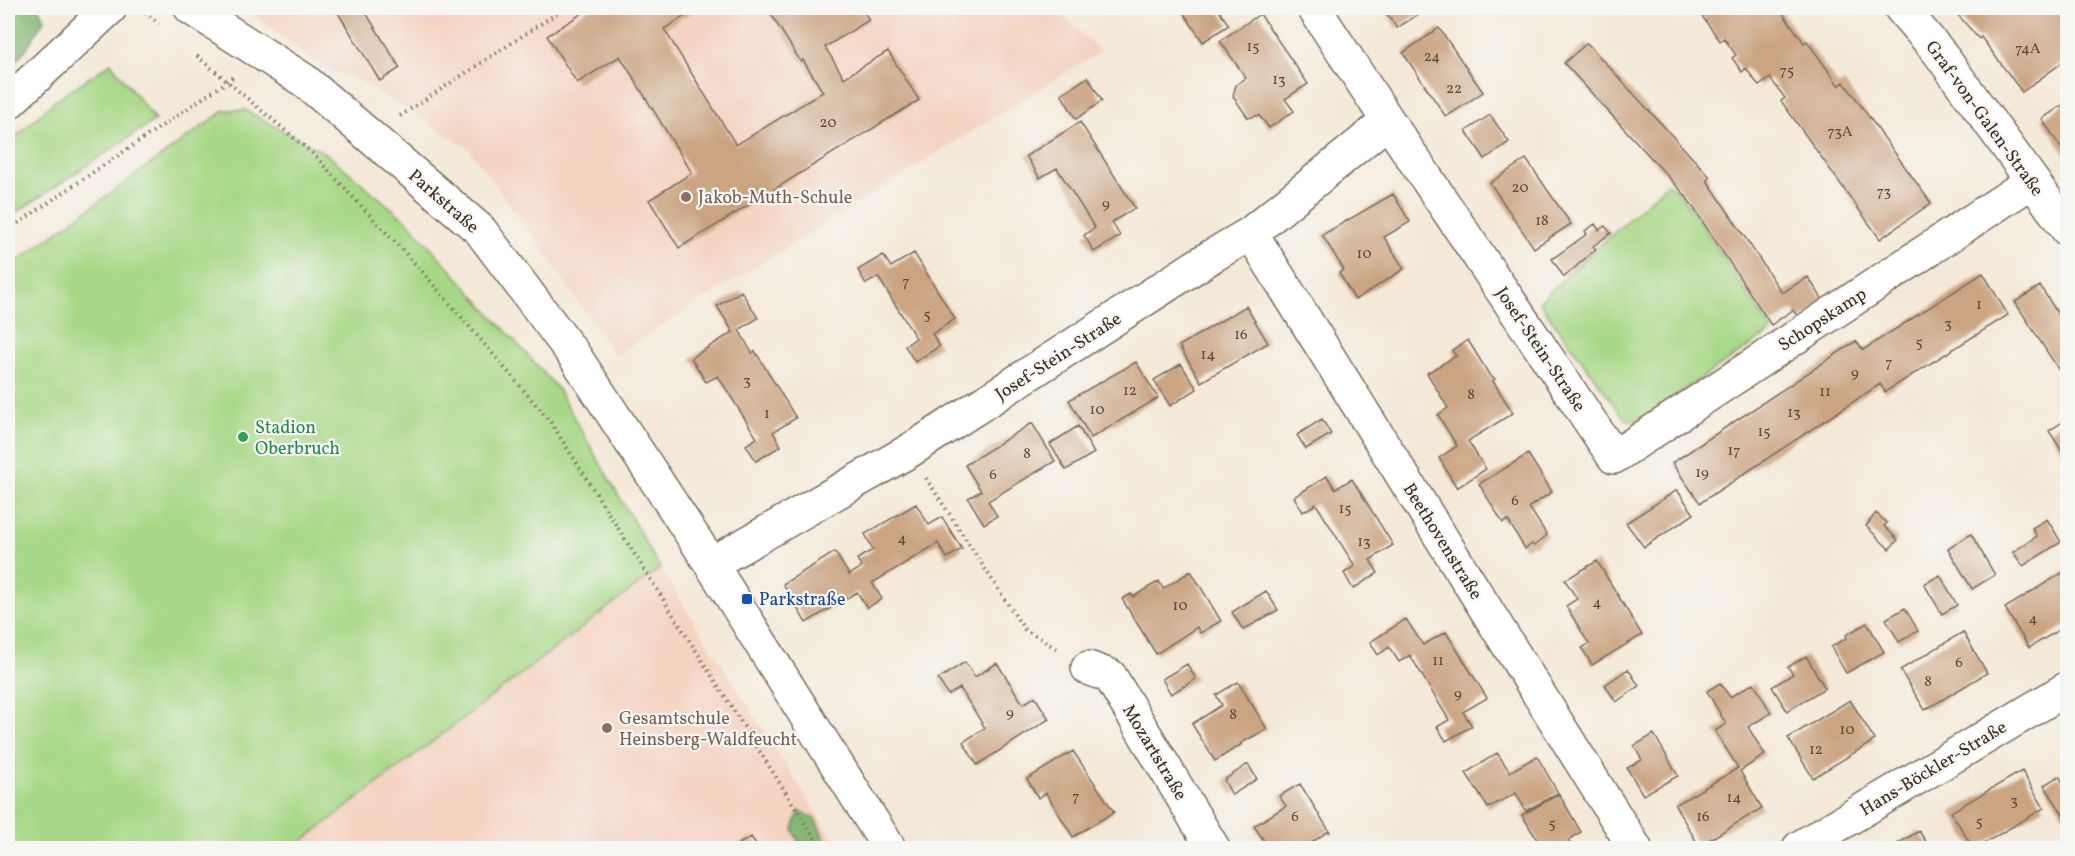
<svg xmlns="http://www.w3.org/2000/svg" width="2075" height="856" viewBox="0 0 2075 856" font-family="Vollkorn,serif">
  <rect width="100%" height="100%" fill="#f6f6f2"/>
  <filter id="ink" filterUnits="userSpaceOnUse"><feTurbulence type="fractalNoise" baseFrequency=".0167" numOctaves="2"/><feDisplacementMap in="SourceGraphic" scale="12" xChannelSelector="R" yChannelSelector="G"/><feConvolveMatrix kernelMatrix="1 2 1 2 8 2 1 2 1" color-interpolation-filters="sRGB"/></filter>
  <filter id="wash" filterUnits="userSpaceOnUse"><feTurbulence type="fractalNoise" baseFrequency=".008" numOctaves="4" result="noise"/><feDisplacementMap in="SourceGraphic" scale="24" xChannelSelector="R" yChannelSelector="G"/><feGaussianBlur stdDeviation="1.35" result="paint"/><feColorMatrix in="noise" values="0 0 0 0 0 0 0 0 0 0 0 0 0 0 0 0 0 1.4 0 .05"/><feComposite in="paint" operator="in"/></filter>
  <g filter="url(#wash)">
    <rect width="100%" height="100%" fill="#f4e9d8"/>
    <path fill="#f4d3c1" d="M246,8H1054L1101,51L615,355L540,246L468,148L356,78L324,69Z
      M660,568L839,848H293L611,607Z"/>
    <path fill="#a8d887" stroke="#728152" stroke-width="1.5" d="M111,63L155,120L8,218V144L57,99Z
      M225,110H245L327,154L408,222L557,388L660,568L293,848H8V268Z
      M1668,183L1683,197L1772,331L1638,421L1625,419L1539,302Z"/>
    <path fill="#86b874" stroke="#607149" stroke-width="1.5" d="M8,8H38L45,19L26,49L8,69Z
      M799,811L815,819L829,848H801L793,829Z"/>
    <g id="blocks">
      <path fill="#cba482" d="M335,8H363L400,68L380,81Z
        M590,8H698L664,29L736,145L823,92L803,60L801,62L767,8H861L869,20L825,47L844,78L888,51L919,100L679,248L649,200L692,173L620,56L577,83L547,36Z
        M1190,8H1217L1229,25L1203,42L1183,12Z
        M1383,8H1419L1422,12L1397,28Z
        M1702,8H1779L1804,43L1807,41L1839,86L1844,82L1931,203L1880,239L1781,101L1785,98L1770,78L1759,86L1746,68L1742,72L1732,58L1736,55L1724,38L1720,41L1699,12Z
        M1952,8H2034L2039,14L2048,8H2059L2067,19V59L2022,92L1981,37L1979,39Z
        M1260,14L1308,84L1285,99L1294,111L1269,128L1259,115L1248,118L1233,96L1236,85L1246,78L1220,41Z
        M1439,28L1483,92L1446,117L1403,53Z
        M1587,43L1710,177L1707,180L1782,293L1808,277L1825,303L1800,320L1793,310L1771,325L1685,195L1564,63Z
        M1088,77L1102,101L1076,119L1061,94Z
        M2067,102V157L2042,119Z
        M1490,115L1509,142L1485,159L1466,131Z
        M1080,122L1135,208L1112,222L1120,236L1094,252L1084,235L1095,228L1057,168L1040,178L1026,156Z
        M1526,159L1571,224L1534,248L1490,183Z
        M1393,194L1410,222L1384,237L1404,269L1355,300L1339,273L1344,270L1322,235Z
        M1595,224L1599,230L1605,226L1611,233L1593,246L1596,249L1564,277L1552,259L1587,234L1585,231Z
        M914,253L955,319L932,334L940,346L915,362L905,346L916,338L898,309L878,277L866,284L858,270L883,255L891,267Z
        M1983,273L2008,315L1885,392L1880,384L1700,503L1672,463L1856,341L1863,350Z
        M2040,286L2067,328V375L2064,378L2015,302Z
        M741,291L758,318L739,330L752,353L755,351L796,418L773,432L781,446L756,461L746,445L757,438L718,376L706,382L691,358L733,332L717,306Z
        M1246,306L1268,343L1201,382L1179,346Z
        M1468,340L1490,376L1495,379L1493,381L1513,413L1468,441L1486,469L1457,488L1439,458L1457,446L1438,415L1448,408L1427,373L1456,356L1452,350Z
        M1136,362L1158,398L1091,438L1069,400Z
        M1181,364L1197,389L1170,406L1154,380Z
        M1322,419L1331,434L1306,449L1297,435Z
        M2067,419V459L2049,431Z
        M1032,423L1055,461L988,501L997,516L984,524L968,498L981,491L965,465Z
        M1078,426L1094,453L1066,470L1050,444Z
        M1528,454L1552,492L1529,507L1547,535L1534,546L1532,544L1525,549L1508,520L1503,523L1479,484Z
        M1327,476L1335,489L1352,479L1393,545L1370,560L1378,573L1353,589L1344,573L1355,566L1316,504L1303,512L1294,497Z
        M1677,490L1694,514L1644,547L1626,523Z
        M916,504L929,525L942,517L962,549L947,558L938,543L872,583L882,599L867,608L857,592L806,623L783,584L835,552L849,575L862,567L857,559L873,550L865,534Z
        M1876,513L1887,523L1884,526L1898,540L1889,549L1866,526Z
        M2047,519L2061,542L2023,566L2013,552L2037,536L2032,528Z
        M1971,534L1995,575L1972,589L1948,549Z
        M1597,561L1642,635L1592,665L1582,648L1589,644L1566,606L1577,599L1565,580Z
        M2067,570V625L2029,648L2005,608Z
        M1191,571L1221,621L1200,633L1197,627L1156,654L1122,599L1131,594L1133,597L1159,581L1163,589Z
        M1940,575L1957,605L1942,614L1924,584Z
        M1266,591L1278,610L1243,630L1232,612Z
        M1905,608L1918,631L1899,642L1886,619Z
        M1406,619L1423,645L1446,632L1487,698L1463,712L1472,726L1446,741L1437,727L1449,720L1410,655L1399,662L1389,647L1378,655L1370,642Z
        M1867,623L1884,652L1846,673L1831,647L1847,638L1846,635Z
        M1963,632L1987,673L1925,710L1900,670Z
        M1806,656L1825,688L1787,711L1772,687L1793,674L1788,667Z
        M965,662L975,677L997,663L1023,704L1035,697L1049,719L977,765L963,742L985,728L960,688L948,695L938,679Z
        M1187,664L1196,679L1171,694L1162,679Z
        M1628,669L1639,686L1616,702L1605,685Z
        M1238,682L1267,729L1241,743L1242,744L1215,761L1192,724L1222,705L1216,695Z
        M1720,683L1730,697L1754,683L1771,713L1748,727L1765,755L1740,771L1762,808L1699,846L1675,805L1738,768L1715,731L1726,724L1707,691Z
        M1850,700L1875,740L1813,778L1788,738Z
        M1654,734L1678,776L1643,795L1627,768L1642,760L1634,746Z
        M1073,751L1114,812L1073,837L1046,793L1038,798L1027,779Z
        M1497,753L1510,772L1537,756L1558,793L1526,811L1516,793L1488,808L1466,773Z
        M1248,764L1257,779L1232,795L1224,780Z
        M2022,771L2044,808L1976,848H1973L1951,812Z
        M2059,776L2067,789V813L2064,816L2044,785Z
        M1300,784L1330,832H1327L1304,848H1269L1254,826L1286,806L1279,796Z
        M1559,794L1581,832L1568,840L1573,848H1542L1522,815Z
        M1919,831L1930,848H1890Z
        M751,837L759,848H732Z"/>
    </g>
  </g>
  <g filter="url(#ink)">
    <use href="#blocks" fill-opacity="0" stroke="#7c6d5f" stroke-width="1.5"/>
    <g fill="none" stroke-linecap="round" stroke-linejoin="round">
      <defs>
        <path id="minor" d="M191,8L305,81L480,230L574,355L711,564L889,848
          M1314,8L1388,121L1614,457L2031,182
          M1901,8L1938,51L2068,230
          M8,103L110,8
          M1251,233L1635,848
          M711,564L909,451L1212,256L1251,233L1388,121
          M1088,668L1110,676L1213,848
          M1799,848L2068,688"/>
      </defs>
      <use href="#minor" stroke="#7c6d5f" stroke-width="36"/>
      <path stroke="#7c6d5f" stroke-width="4" stroke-dasharray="1.5 4.5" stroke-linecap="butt" d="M145,12L159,24
        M197,56L312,153L421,270L550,421L821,848
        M400,116L565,8
        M8,230L228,81L235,75
        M926,478L1024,629L1059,650"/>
      <use href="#minor" stroke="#fff" stroke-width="33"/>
    </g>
  </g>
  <g fill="#8d6e63" stroke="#f6f6f2" stroke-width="2">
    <circle cx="686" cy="197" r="6"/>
    <circle cx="607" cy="728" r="6"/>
  </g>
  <circle fill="#2e9e5b" stroke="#f6f6f2" stroke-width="2" cx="243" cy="437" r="6"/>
  <rect fill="#1a4fb4" stroke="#f6f6f2" stroke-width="2" x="741" y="593" width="12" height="12" rx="3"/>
  <g text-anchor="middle" stroke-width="4.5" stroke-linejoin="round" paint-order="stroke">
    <g font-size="15" fill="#5f4837">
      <text x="1253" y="51">15</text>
      <text x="2028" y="53">74A</text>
      <text x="1432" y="61">24</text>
      <text x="1787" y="75">75</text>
      <text x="1279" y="84">13</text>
      <text x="1454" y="93">22</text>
      <text x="828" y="127">20</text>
      <text x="1840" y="136">73A</text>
      <text x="1520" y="192">20</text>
      <text x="1884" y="196">73</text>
      <text x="1106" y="208">9</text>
      <text x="1542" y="225">18</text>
      <text x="1364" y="258">10</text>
      <text x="906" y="286">7</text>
      <text x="1979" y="309">1</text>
      <text x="927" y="319">5</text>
      <text x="1948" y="328">3</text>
      <text x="1241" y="339">16</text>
      <text x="1919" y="347">5</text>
      <text x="1208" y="359">14</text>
      <text x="1889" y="367">7</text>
      <text x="1855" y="377">9</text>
      <text x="747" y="385">3</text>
      <text x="1130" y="395">12</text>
      <text x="1825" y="396">11</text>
      <text x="1471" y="399">8</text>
      <text x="1097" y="414">10</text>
      <text x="1794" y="417">13</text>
      <text x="767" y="418">1</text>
      <text x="1764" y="436">15</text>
      <text x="1734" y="455">17</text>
      <text x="1027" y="458">8</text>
      <text x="1702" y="477">19</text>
      <text x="993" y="479">6</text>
      <text x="1515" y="505">6</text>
      <text x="1345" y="513">15</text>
      <text x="902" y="543">4</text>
      <text x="1364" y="546">13</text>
      <text x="1597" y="607">4</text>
      <text x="1180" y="610">10</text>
      <text x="2033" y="623">4</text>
      <text x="1438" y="665">11</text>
      <text x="1959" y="667">6</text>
      <text x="1928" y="686">8</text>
      <text x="1458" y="698">9</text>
      <text x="1010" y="717">9</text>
      <text x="1233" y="719">8</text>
      <text x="1847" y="734">10</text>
      <text x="1816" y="754">12</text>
      <text x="1076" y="801">7</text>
      <text x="1734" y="802">14</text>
      <text x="2014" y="805">3</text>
      <text x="1295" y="821">6</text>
      <text x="1703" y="821">16</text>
      <text x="1979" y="826">5</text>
      <text x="1552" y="828">5</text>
    </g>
    <g font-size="18" fill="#3b2a1e" stroke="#f6f6f2">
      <text transform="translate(1985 118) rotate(54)" y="6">Graf-von-Galen-Straße</text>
      <text transform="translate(444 201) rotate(41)" y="6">Parkstraße</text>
      <text transform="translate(1822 319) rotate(-33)" y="6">Schopskamp</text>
      <text transform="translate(1541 349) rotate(56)" y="6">Josef-Stein-Straße</text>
      <text transform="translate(1058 356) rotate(-33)" y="6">Josef-Stein-Straße</text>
      <text transform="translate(1443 541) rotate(58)" y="6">Beethovenstraße</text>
      <text transform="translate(1155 752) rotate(59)" y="6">Mozartstraße</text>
      <text transform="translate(1933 768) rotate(-31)" y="6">Hans-Böckler-Straße</text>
    </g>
    <g font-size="18" fill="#785e54" stroke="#f6f6f2" text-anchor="start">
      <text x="698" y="203">Jakob-Muth-Schule</text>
      <text x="619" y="724">Gesamtschule<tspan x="619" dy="21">Heinsberg-Waldfeucht</tspan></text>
    </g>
    <g font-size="18" fill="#27864d" stroke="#f6f6f2" text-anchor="start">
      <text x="255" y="433">Stadion<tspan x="255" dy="21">Oberbruch</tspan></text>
    </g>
    <g font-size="18" fill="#164399" stroke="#f6f6f2" text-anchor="start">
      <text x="759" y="605">Parkstraße</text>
    </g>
  </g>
  <rect width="2075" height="856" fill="none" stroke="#f6f6f2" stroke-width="30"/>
</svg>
